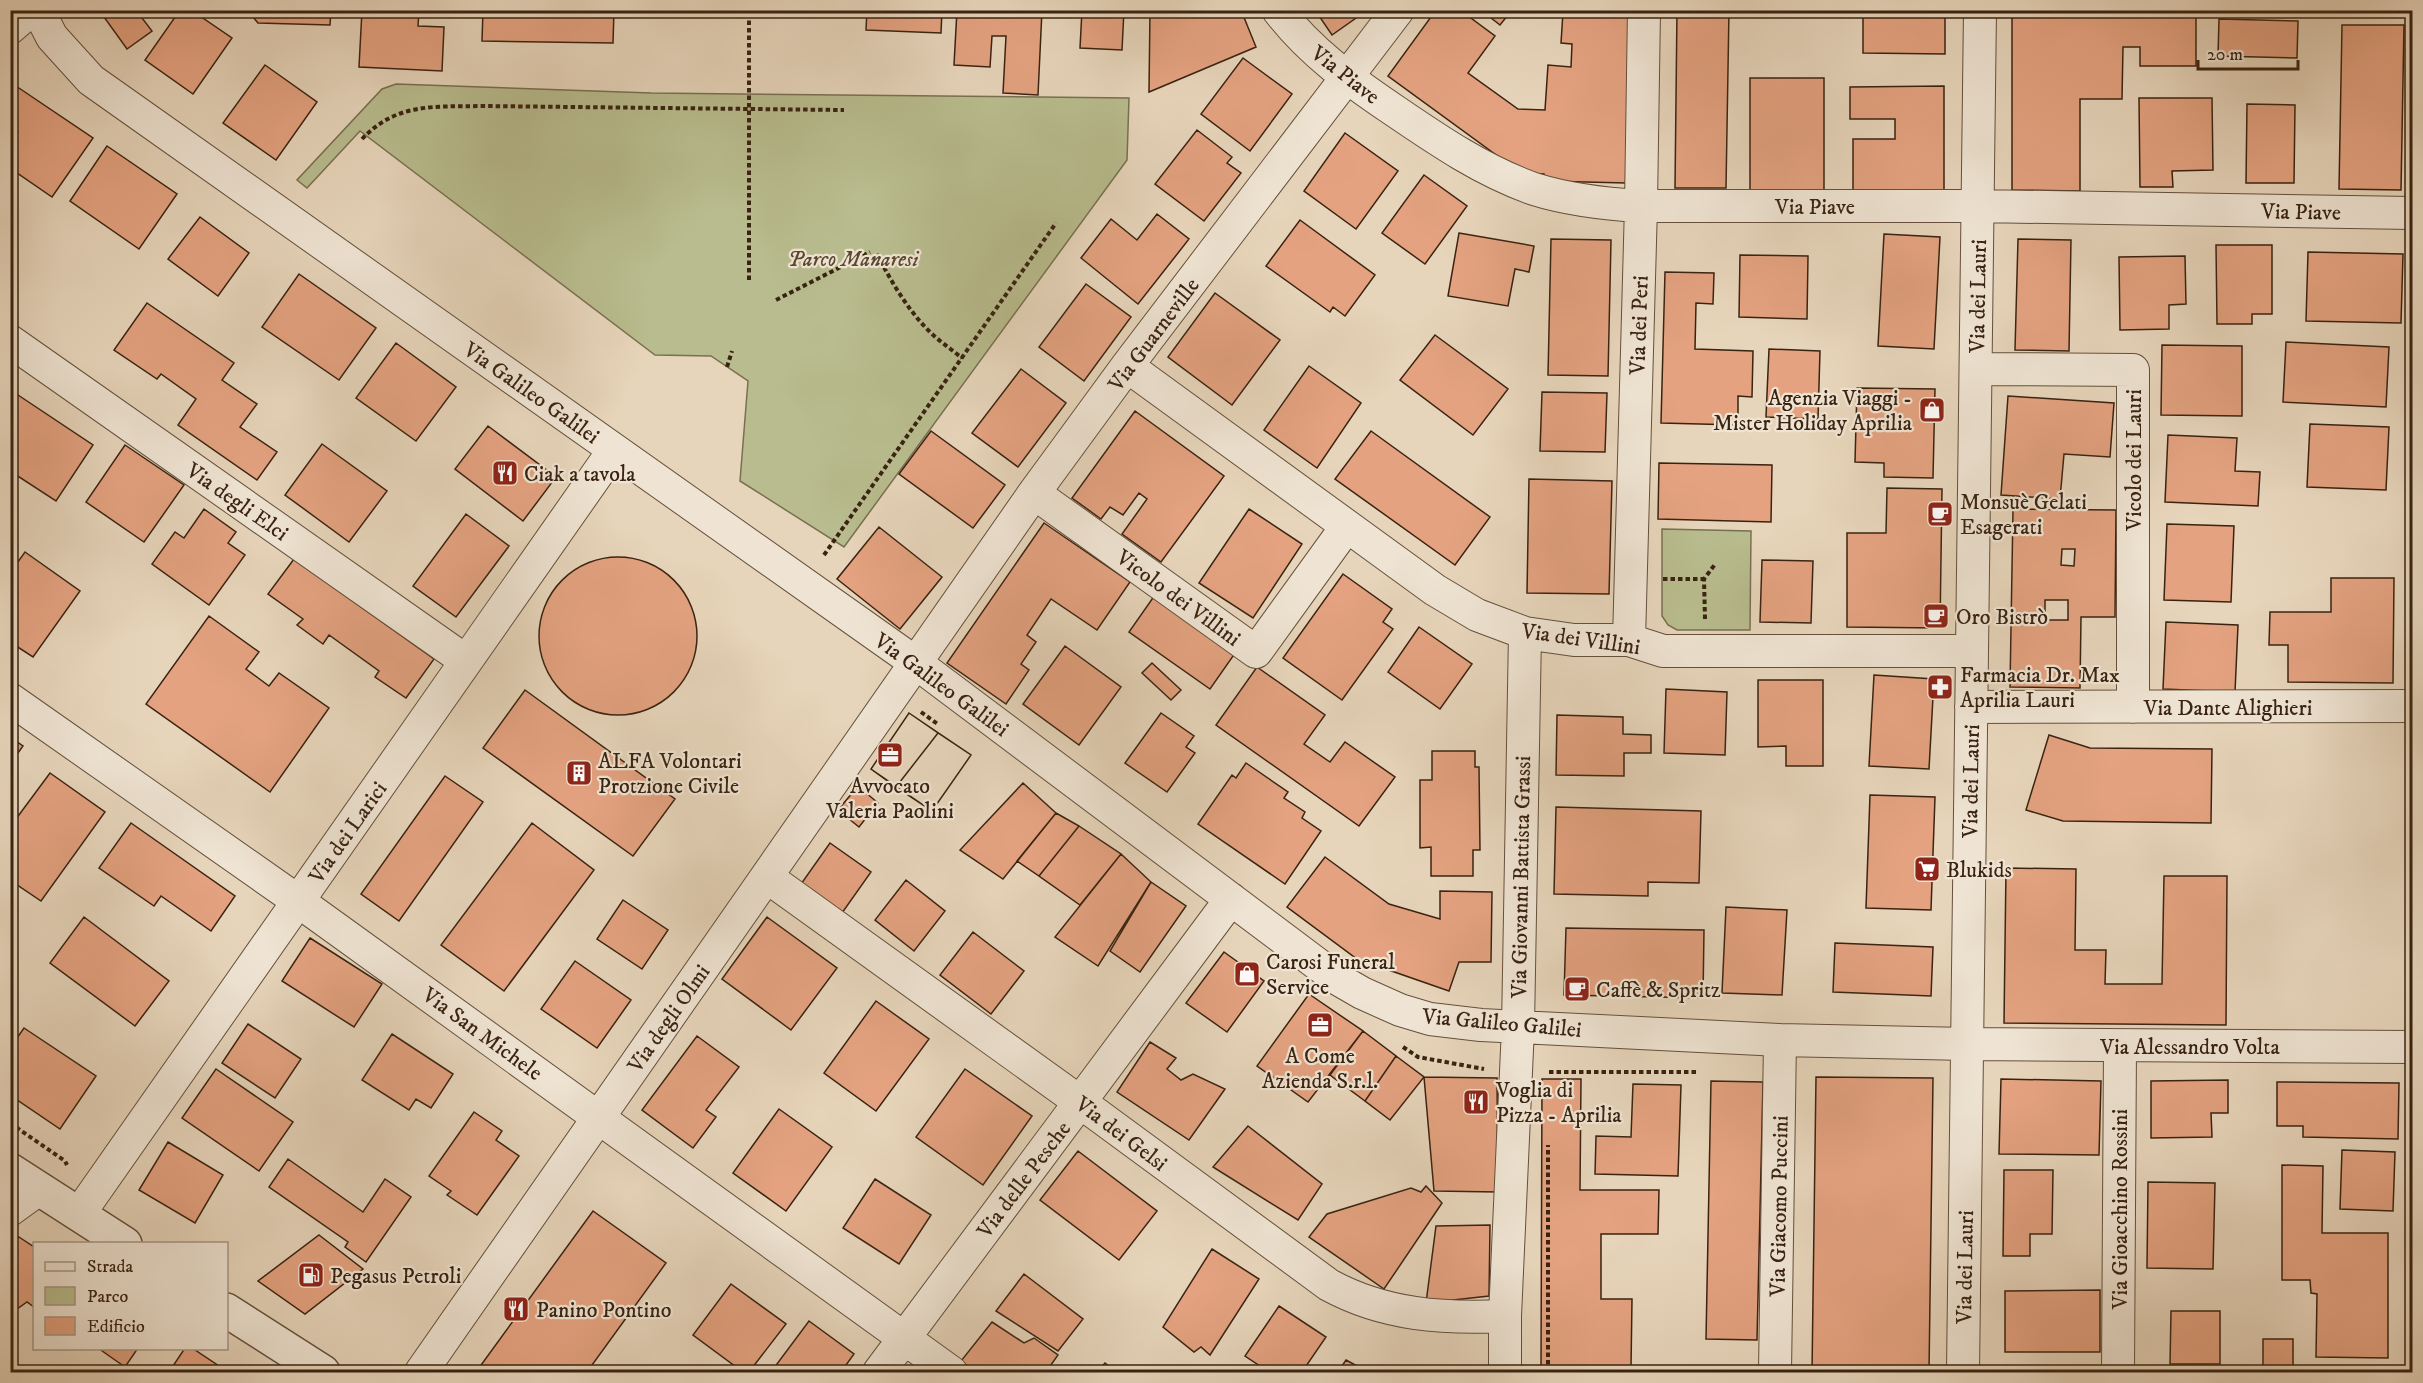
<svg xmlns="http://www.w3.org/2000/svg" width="2423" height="1383" viewBox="0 0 2423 1383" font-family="'IM FELL DW Pica',serif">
  <rect width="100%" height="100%" fill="#e7d5bb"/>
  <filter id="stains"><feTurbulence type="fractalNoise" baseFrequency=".00333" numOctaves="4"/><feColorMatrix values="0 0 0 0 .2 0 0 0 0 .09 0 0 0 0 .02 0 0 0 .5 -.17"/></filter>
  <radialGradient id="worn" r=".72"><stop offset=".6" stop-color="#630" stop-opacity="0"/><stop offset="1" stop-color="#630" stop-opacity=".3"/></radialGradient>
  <path fill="#b8bc8e" stroke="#787050" stroke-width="1.5" d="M396,84L651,93L1129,98L1127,160L844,547L740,481L748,381L711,356L655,355L360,131L307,188L297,180L382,89Z
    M1662,529L1751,531L1750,630H1677L1668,625L1662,616Z"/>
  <path fill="#e4a280" stroke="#392311" stroke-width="1.5" fill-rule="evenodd" d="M99,10H153L142,18L152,31L127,49Z
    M180,10H191L232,38L193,94L145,60Z
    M247,10H331L330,25L258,23Z
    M362,10H419L418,26L444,27L442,71L359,67Z
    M483,10H614L613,43L482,41Z
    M867,10H942L941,33L866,30Z
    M957,10H1042L1038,95L1003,93L1006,36H992L990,67L954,65Z
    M1082,10H1124L1122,50L1080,48Z
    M1150,10H1241L1256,47L1149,92Z
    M1315,10H1351L1356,18L1332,35Z
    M1436,10H1460L1495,36L1468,73L1518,109L1545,110L1548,65L1571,67L1572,44L1561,43L1563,12L1630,10L1626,183L1545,181L1544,174L1521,173L1388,76Z
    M1481,10H1512L1500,25Z
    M1677,10H1729L1726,188H1675Z
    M1863,10H1945V54L1863,53Z
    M2012,11H2196V66H2140V47H2123L2122,99H2080V191L2012,190Z
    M2219,19L2298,21L2297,58L2218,56Z
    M2342,25H2404L2401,190L2339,189Z
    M1243,58L1292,94L1250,151L1201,114Z
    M265,65L317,102L276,160L223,123Z
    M1750,78H1824V190H1750Z
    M10,82L93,138L52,197L10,168V142L18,132L10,127Z
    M1944,86V195L1853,196V139H1895V119H1850V87Z
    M2139,98H2212L2213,170L2172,171L2173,187H2140Z
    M2247,104L2295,105L2294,183H2246Z
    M1197,130L1232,157L1227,163L1241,173L1204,221L1155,184Z
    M1345,133L1398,171L1356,229L1304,191Z
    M107,146L177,194L139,249L70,201Z
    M1424,175L1467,206L1425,264L1382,233Z
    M1157,214L1189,239L1138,304L1081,258L1111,219L1137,240Z
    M200,217L249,253L218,296L168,259Z
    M1300,220L1375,275L1345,316L1333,307L1330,312L1266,266Z
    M1459,233L1534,246L1529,272L1515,269L1508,306L1448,296Z
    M1884,234L1940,237L1934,349L1878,346Z
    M1551,239L1611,240L1608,376L1548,375Z
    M2018,239L2071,240L2069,351L2015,350Z
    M2216,245H2272V314H2252V324H2217Z
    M10,249L17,253L10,263Z
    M2308,252L2403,254L2401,323L2306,321Z
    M1740,255L1808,256L1807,319L1739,317Z
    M2185,256L2186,304L2169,305V329L2120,330L2119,257Z
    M1665,272L1714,273L1713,304L1696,303L1695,349L1753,351L1752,397L1738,396V425L1661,423Z
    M299,274L376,328L339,380L262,327Z
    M1086,284L1131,317L1084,381L1039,347Z
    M1215,293L1280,340L1232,405L1168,357Z
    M147,303L234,363L222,380L257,404L240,427L277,452L257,480L178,425L196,399L161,374L157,379L114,350Z
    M1435,335L1508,389L1473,435L1400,380Z
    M2286,342L2389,347L2386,407L2283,402Z
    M396,343L456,387L416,441L356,398Z
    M2162,345L2242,346V416L2161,415Z
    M1769,349L1820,351L1818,419L1766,417Z
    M1309,366L1361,403L1317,468L1264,430Z
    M1021,369L1066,403L1018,467L972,433Z
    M1857,388L1935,389L1933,478L1884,477V463L1855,462Z
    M1542,392L1607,393L1605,452L1540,451Z
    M15,393L93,445L56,501L10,471V399Z
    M2008,396L2114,403L2110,457L2064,454L2060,499L2001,495Z
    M1135,411L1224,476L1161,562L1122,534L1147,499L1139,493L1123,515L1110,507L1101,519L1072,498Z
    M2310,424L2389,427L2386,490L2307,487Z
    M488,426L556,477L523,521L455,469Z
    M931,431L1005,485L973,528L899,474Z
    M1371,431L1490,517L1455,565L1335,479Z
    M2168,435L2237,438L2235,471L2260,472L2258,506L2165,502Z
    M322,444L387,491L349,542L285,495Z
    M125,445L184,485L144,542L86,502Z
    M1659,463L1772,465L1771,522L1658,519Z
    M1529,479L1612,481L1609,594L1527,593Z
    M1887,488L1942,489L1940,628L1847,627V533H1886Z
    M204,509L236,532L228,543L245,555L209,605L152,564L175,532L184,538Z
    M1249,509L1302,544L1253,618L1199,583Z
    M2013,509L2116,510L2115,617H2081L2080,688L2010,687ZM2062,549H2075L2074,566L2061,565ZM2045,600H2068V620H2045Z
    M466,514L509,546L456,617L413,586Z
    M1044,523L1130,582L1097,630L1051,599L1027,635L1036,642L1021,664L1029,670L1006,704L947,663Z
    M2167,524L2234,526L2231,602L2164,600Z
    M879,527L942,577L900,629L837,579Z
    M25,552L80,591L33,657L10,642V573Z
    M539 636a79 79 0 1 1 158 0a79 79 0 1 1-158 0Z
    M294,559L434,659L406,698L375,677L379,671L329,635L323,644L297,625L303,619L268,594Z
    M1762,560L1813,561L1811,623L1760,622Z
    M1343,574L1392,609L1383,622L1393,629L1342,700L1283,658Z
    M2331,578H2394L2393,683L2288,682V645H2269L2270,612H2331Z
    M1157,592L1238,649L1210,689L1129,632Z
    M209,616L259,652L246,669L269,686L279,673L329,708L270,792L146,704Z
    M2166,622L2238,625L2235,692L2163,689Z
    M1419,627L1472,664L1440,709L1388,672Z
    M1065,646L1121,687L1079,745L1023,704Z
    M1152,663L1181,690L1171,700L1142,673Z
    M1257,667L1325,715L1304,744L1330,762L1345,742L1395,777L1359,826L1216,725Z
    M1874,675L1934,679L1929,769L1869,766Z
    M1758,680H1823V766H1786V746L1758,747Z
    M1666,689L1727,692L1725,755L1664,753Z
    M525,690L675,799L633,856L483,748Z
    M909,713L971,755L932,811L871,769Z
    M909,713L938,733L896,787L871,769Z
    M1161,713L1194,736L1186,747L1195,753L1167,792L1125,763Z
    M1557,715L1623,717V734L1651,735V753H1624V776L1556,775Z
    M938,733L971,755L932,811L896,787Z
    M2049,735L2090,748L2212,749L2211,823L2063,821L2026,810Z
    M10,737L23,746L10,764Z
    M1432,751H1475V767H1479L1480,850H1473V876H1431V847L1420,848V780H1432Z
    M1246,763L1288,792L1284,798L1305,812L1302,818L1321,831L1285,884L1198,824L1232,775L1236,778Z
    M50,773L105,812L41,901L10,880V827Z
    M445,776L483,802L399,921L361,894Z
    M1023,783L1056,813L1003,879L960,850Z
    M858,786L878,803L859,827L838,810Z
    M1870,795L1935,797L1931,910L1866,908Z
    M1556,807L1701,811L1699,883L1648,882V896L1554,894Z
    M1056,813L1079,826L1039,876L1017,861Z
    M131,823L235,896L211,931L161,896L154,906L99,868Z
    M532,823L594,870L504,991L441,945Z
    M1079,826L1121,854L1080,905L1039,876Z
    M830,843L871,872L842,913L801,884Z
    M1121,854L1151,882L1098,966L1055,937Z
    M1325,857L1389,904L1440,919V891L1492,892L1491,962H1459L1449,991L1357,959L1287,907Z
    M2006,868L2076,869L2075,950H2106L2105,984H2162L2164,876H2227L2226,1025L2004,1023Z
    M906,880L945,911L914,951L875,920Z
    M1151,882L1186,906L1140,972L1110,951Z
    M623,900L668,930L642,969L597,939Z
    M1726,907L1787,910L1782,995L1722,993Z
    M84,917L169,981L135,1026L50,963Z
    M767,917L837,968L791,1030L722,979Z
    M1566,928L1704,930L1703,998L1564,995Z
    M973,932L1024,971L991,1014L940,975Z
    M310,938L382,984L354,1027L282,981Z
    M1835,943L1933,947L1931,996L1833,992Z
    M1224,952L1264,981L1227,1032L1186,1003Z
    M575,961L631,1000L597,1048L541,1009Z
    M1309,994L1363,1031L1308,1102L1257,1066Z
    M876,1001L929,1039L876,1111L824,1073Z
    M248,1024L301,1059L275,1098L222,1063Z
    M24,1028L96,1076L60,1129L10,1095V1048Z
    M1363,1031L1396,1056L1365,1101L1330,1075Z
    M392,1034L453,1074L431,1108L416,1099L409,1110L362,1080Z
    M697,1036L739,1067L706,1110L716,1117L693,1148L642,1110Z
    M1150,1042L1176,1058L1167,1069L1181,1080L1193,1074L1225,1089L1189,1140L1117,1092Z
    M1396,1056L1424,1077L1390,1120L1365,1101Z
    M216,1069L293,1122L259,1171L182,1118Z
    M965,1069L1032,1116L983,1185L916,1137Z
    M1424,1077L1497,1078L1498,1192L1434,1191Z
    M1816,1077L1933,1078L1929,1372H1812Z
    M1542,1079H1581L1580,1190H1659L1658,1234H1601V1299H1632L1631,1369H1541Z
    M2001,1079L2101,1081L2099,1155L1999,1154Z
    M2228,1080V1113H2211L2212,1137L2151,1138V1081Z
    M1711,1081L1763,1082L1757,1340L1706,1339Z
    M2277,1082L2399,1083L2398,1139L2303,1137V1126H2277Z
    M1633,1084L1681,1085L1678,1176L1595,1174L1596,1136L1631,1137Z
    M779,1109L832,1147L786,1211L733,1173Z
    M474,1112L502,1131L496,1140L519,1156L477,1215L447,1195L451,1191L429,1176Z
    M1248,1126L1322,1184L1298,1220L1213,1167Z
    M168,1142L223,1175L195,1223L139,1190Z
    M2342,1150L2395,1152L2393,1211L2340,1209Z
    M1078,1151L1157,1211L1119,1260L1040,1200Z
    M288,1159L363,1212L385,1179L411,1197L366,1262L345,1247L348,1242L269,1187Z
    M2282,1165L2323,1166L2322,1233H2388V1358L2316,1357L2317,1294L2311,1293L2310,1280H2282Z
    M2004,1170H2053L2052,1234H2030V1256H2003Z
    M875,1179L931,1215L899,1264L843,1228Z
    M2148,1182L2215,1183L2213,1269L2147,1268Z
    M1426,1186L1442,1203L1384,1289L1309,1237L1327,1214L1411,1188L1421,1192Z
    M593,1211L666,1263L587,1372H476Z
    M1490,1225L1489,1296L1426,1303L1436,1226Z
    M319,1235L363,1269L305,1314L258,1281Z
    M19,1237L34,1247V1307L27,1302L10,1314V1243Z
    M1212,1249L1259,1279L1210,1355L1201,1347L1194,1352L1163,1327Z
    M1024,1274L1083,1319L1058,1351L996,1311Z
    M731,1284L786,1324L749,1372H743L693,1335Z
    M2100,1290V1352H2005V1291Z
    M1279,1306L1326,1337L1302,1372H1269L1245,1356Z
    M2171,1311H2220V1364H2170Z
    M809,1321L854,1354L841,1372H771Z
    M992,1322L1024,1343L1034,1338L1058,1355L1046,1372H976L961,1361Z
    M2263,1339H2293V1372H2263Z
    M98,1348H138L125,1367Z
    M185,1348H192L228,1372H169Z
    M1346,1360L1368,1372H1338Z
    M1105,1363L1117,1372H1097Z
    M1757,1368V1372H1704V1369Z
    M1425,1370H1487V1372H1425Z"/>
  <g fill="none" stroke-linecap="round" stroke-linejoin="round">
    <defs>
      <path id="minor" d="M38,10L52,37L91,80L916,663L1336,978L1362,993L1400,1010L1430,1019L1481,1025L1780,1040L1967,1044L2412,1047
        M1278,10C1310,52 1352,82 1395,111C1439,141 1483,171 1534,189C1569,200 1605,204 1641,206H1978L2412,213
        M10,28L31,10
        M10,341L466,661
        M1127,366L1435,590L1477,615L1525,633L1574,640H1629L1663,651H1972
        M1976,369L2133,370V707
        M1034,493L1256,652L1347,526
        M1629,640L1641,206L1644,10
        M10,699L298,901L951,1372
        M1971,707L2412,706
        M767,877L1080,1102L1329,1285C1384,1315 1443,1319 1505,1316
        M10,1210L39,1189
        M79,1214L614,450
        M421,1372L1034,493L1127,366L1398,10
        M879,1372L1231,899
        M1505,1372V1316L1518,1027L1525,633
        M1775,1372L1780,1040
        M1963,1372L1980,10
        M2118,1372L2120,1046"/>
      <path id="tertiary" d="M10,1170L125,1244
        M226,1310L323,1372"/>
    </defs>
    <use href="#minor" stroke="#64503c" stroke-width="34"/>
    <use href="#tertiary" stroke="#64503c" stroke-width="36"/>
    <path stroke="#392311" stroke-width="4" stroke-dasharray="4.5 3" stroke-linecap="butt" d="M362,139C397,102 435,107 482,106L844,110
      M877,254C891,281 907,309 929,331C939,341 951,349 962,358
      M749,280V10
      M776,300L870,252
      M727,367L732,351
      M824,555L1056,223
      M1663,579H1704
      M1705,619L1704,579L1716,563
      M921,712L939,725
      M1403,1047L1418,1057L1484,1069
      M1549,1072H1696
      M10,1123L65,1161L67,1165
      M1548,1372V1145"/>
    <use href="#minor" stroke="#efe4d3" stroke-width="32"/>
    <use href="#tertiary" stroke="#efe4d3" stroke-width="33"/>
  </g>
  <defs>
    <symbol id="shop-square" viewBox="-11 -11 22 22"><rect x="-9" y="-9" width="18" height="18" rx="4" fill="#8f2418" stroke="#efe4d3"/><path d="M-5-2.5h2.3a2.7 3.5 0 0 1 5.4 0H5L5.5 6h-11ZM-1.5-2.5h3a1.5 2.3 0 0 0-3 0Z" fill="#fff"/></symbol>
    <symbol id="restaurant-square" viewBox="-11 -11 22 22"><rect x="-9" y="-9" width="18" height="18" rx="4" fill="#8f2418" stroke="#efe4d3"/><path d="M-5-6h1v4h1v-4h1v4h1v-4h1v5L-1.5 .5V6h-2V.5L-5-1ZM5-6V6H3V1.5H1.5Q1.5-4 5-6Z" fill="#fff"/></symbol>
    <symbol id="cafe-square" viewBox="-11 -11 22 22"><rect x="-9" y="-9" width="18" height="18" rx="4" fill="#8f2418" stroke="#efe4d3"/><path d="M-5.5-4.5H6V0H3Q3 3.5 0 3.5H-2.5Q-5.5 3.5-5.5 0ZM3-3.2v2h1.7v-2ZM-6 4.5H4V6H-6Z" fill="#fff"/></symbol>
    <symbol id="pharmacy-square" viewBox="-11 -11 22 22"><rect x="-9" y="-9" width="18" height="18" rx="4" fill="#8f2418" stroke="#efe4d3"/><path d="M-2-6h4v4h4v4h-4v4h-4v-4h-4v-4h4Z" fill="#fff"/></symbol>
    <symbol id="office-square" viewBox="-11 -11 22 22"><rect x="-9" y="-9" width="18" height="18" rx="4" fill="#8f2418" stroke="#efe4d3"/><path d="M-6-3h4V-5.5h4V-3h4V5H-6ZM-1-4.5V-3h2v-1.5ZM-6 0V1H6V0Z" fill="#fff"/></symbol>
    <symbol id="building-square" viewBox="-11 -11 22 22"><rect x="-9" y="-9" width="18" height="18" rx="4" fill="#8f2418" stroke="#efe4d3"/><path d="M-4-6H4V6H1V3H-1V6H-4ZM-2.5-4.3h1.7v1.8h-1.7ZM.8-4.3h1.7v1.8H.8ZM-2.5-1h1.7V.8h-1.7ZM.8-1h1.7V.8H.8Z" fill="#fff"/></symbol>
    <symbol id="supermarket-square" viewBox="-11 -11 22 22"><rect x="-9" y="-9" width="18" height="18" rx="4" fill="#8f2418" stroke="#efe4d3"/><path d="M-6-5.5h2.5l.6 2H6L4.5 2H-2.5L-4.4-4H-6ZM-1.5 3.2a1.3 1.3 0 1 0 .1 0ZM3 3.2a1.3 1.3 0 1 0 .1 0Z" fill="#fff"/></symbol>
    <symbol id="fuel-square" viewBox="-11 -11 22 22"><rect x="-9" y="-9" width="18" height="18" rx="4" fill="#8f2418" stroke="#efe4d3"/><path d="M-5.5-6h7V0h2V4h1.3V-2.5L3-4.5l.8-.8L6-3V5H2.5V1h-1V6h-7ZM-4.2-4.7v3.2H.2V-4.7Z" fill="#fff"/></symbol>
  </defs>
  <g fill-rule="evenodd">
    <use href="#shop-square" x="1917" y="395" width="30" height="30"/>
    <use href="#restaurant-square" x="490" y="458" width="30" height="30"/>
    <use href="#cafe-square" x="1925" y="499" width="30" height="30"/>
    <use href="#cafe-square" x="1921" y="601" width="30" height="30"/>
    <use href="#pharmacy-square" x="1925" y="672" width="30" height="30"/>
    <use href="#office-square" x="875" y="740" width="30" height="30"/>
    <use href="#building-square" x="564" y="758" width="30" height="30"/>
    <use href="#supermarket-square" x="1912" y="854" width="30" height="30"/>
    <use href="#shop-square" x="1232" y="959" width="30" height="30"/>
    <use href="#cafe-square" x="1562" y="974" width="30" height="30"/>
    <use href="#office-square" x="1305" y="1010" width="30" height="30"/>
    <use href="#restaurant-square" x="1461" y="1087" width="30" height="30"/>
    <use href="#fuel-square" x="296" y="1260" width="30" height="30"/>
    <use href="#restaurant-square" x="501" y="1294" width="30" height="30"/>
  </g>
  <g text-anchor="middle" stroke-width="4.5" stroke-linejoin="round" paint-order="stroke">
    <g font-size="22" fill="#392311" stroke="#efe4d3">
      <text transform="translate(1346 74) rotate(38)" y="8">Via Piave</text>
      <text x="1815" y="214">Via Piave</text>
      <text transform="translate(2301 211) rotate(1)" y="8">Via Piave</text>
      <text transform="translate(1977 296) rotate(-89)" y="8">Via dei Lauri</text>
      <text transform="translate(1638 325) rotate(-88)" y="8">Via dei Peri</text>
      <text transform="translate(1153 334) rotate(-53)" y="8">Via Guarneville</text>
      <text transform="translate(532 392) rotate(35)" y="8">Via Galileo Galilei</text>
      <text transform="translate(2133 460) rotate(-90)" y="8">Vicolo dei Lauri</text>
      <text transform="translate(238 501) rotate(35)" y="8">Via degli Elci</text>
      <text transform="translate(1179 597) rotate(36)" y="8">Vicolo dei Villini</text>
      <text transform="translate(1581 638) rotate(8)" y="8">Via dei Villini</text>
      <text transform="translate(942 684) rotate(36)" y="8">Via Galileo Galilei</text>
      <text x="2228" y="715">Via Dante Alighieri</text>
      <text transform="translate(1970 781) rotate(-89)" y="8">Via dei Lauri</text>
      <text transform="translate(347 832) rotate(-55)" y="8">Via dei Larici</text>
      <text transform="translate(1520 877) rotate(-89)" y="8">Via Giovanni Battista Grassi</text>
      <text transform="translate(668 1018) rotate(-55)" y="8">Via degli Olmi</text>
      <text transform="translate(1502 1022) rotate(5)" y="8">Via Galileo Galilei</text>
      <text transform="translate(483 1033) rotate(36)" y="8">Via San Michele</text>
      <text x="2190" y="1054">Via Alessandro Volta</text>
      <text transform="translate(1122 1133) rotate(37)" y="8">Via dei Gelsi</text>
      <text transform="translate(1023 1179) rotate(-53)" y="8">Via delle Pesche</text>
      <text transform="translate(1778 1206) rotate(-89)" y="8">Via Giacomo Puccini</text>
      <text transform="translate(2119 1209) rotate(-90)" y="8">Via Gioacchino Rossini</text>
      <text transform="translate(1964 1267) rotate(-89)" y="8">Via dei Lauri</text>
    </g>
    <g font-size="22" font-style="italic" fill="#594930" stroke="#efe4d3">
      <text x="853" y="266">Parco Manaresi</text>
    </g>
    <g font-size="22" fill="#392311" stroke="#efe4d3" text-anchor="start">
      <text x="1912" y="405" text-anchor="end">Agenzia Viaggi -<tspan x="1912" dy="25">Mister Holiday Aprilia</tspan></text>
      <text x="524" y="481">Ciak a tavola</text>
      <text x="1960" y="509">Monsuè Gelati<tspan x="1960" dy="25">Esagerati</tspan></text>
      <text x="1956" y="624">Oro Bistrò</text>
      <text x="1960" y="682">Farmacia Dr. Max<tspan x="1960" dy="25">Aprilia Lauri</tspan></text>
      <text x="598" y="768">ALFA Volontari<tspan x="598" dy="25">Protzione Civile</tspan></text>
      <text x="890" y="793" text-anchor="middle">Avvocato<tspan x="890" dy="25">Valeria Paolini</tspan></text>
      <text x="1946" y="877">Blukids</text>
      <text x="1266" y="969">Carosi Funeral<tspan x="1266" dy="25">Service</tspan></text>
      <text x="1596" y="997">Caffè &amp; Spritz</text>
      <text x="1320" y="1063" text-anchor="middle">A Come<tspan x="1320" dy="25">Azienda S.r.l.</tspan></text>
      <text x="1496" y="1097">Voglia di<tspan x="1496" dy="25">Pizza - Aprilia</tspan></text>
      <text x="330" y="1283">Pegasus Petroli</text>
      <text x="536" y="1317">Panino Pontino</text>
    </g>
  </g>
  <rect width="2423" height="1383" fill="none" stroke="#e7d5bb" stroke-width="36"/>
  <rect x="12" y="12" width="2399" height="1359" fill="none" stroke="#392311" stroke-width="3"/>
  <rect x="18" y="18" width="2387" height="1347" fill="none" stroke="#392311" stroke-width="1.5"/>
  <rect x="33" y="1242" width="195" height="108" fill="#efe4d3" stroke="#a69785" stroke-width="1.5"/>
  <rect x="45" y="1262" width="30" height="9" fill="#efe4d3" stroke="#a69785" stroke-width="1.5"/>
  <text x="87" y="1272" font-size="18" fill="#392311">Strada</text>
  <rect x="45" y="1287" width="30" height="18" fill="#b8bc8e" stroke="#a69785" stroke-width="1.5"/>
  <text x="87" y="1302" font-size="18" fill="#392311">Parco</text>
  <rect x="45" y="1317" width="30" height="18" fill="#e4a280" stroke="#a69785" stroke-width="1.5"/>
  <text x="87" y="1332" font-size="18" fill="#392311">Edificio</text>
  <path d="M2198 60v9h100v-9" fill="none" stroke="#392311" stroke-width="3"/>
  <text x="2207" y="60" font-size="18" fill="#392311" stroke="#efe4d3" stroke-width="4.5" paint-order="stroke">20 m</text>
  <rect width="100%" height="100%" filter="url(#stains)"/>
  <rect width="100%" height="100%" fill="url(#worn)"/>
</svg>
